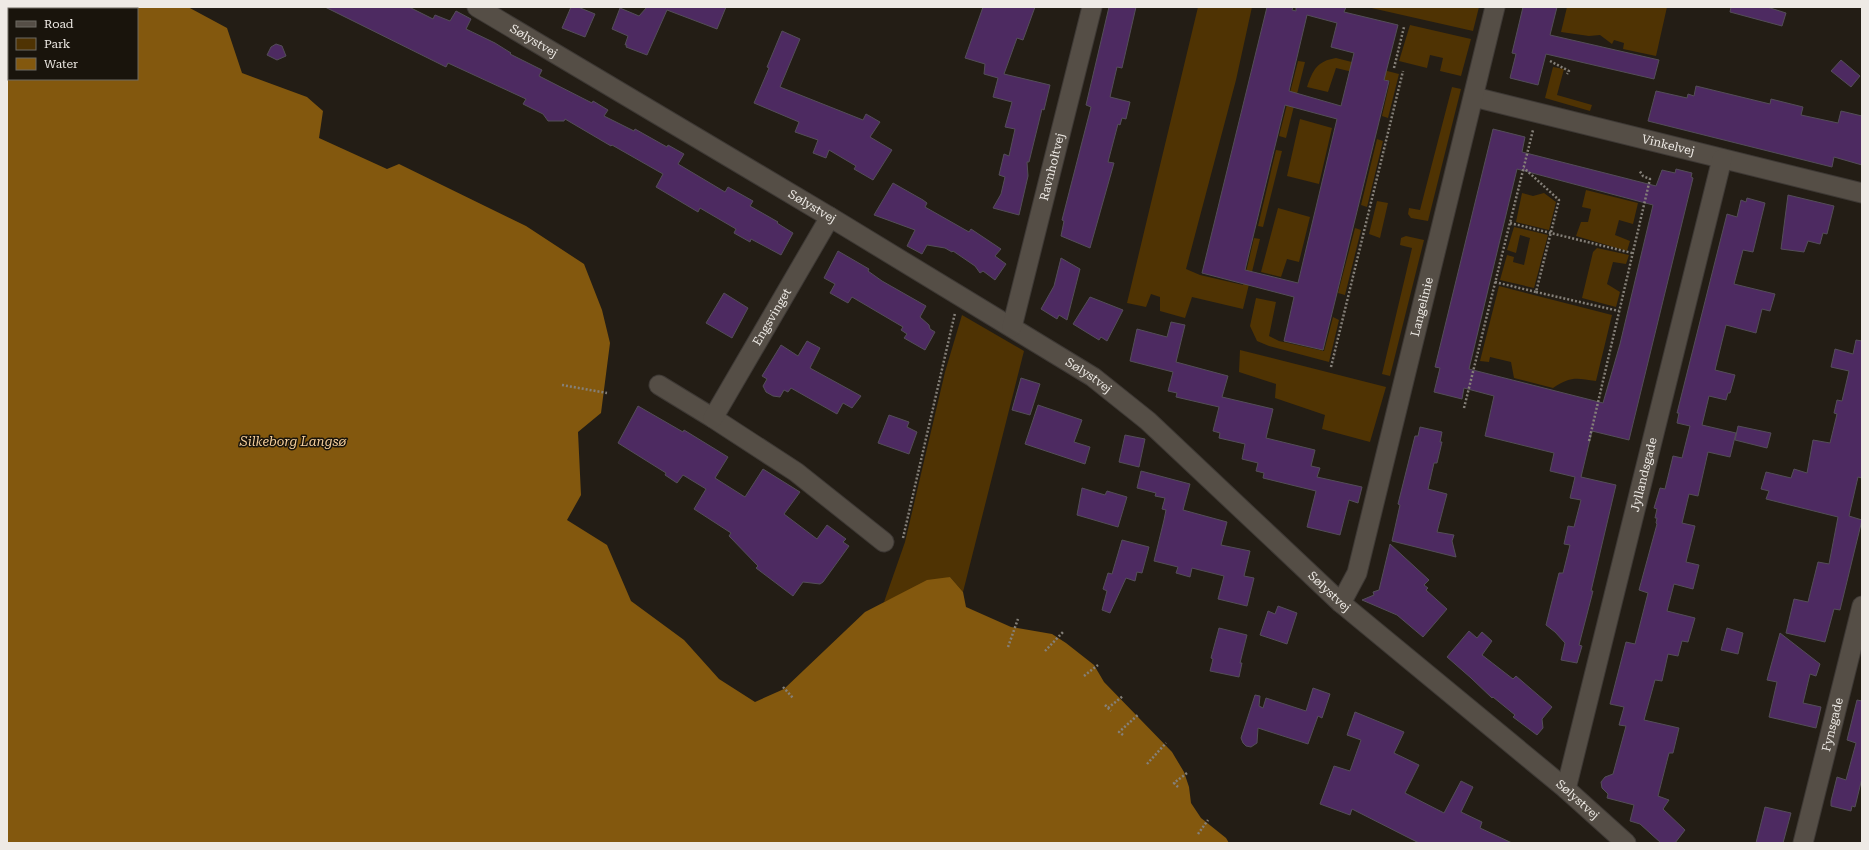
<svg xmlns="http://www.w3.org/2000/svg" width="1869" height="850" viewBox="0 0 1869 850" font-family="'Roboto Serif',serif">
  <rect width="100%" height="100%" fill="#231d15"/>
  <path fill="#4f3303" d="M1198,7H1252L1236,80L1186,269L1200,275L1243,285L1254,238L1260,239L1243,309L1192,297L1185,318L1160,311V297L1151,294L1146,307L1127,303Z
    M1367,7H1479L1473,31Z
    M1567,7H1667L1656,56L1623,49L1624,43L1614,40L1612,44L1600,35L1589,36L1561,32Z
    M1410,25L1471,39L1461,76L1440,71L1443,58L1430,55L1427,68L1399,61Z
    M1336,58L1399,74L1388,118L1382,116L1390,81L1336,68L1328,92L1307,87C1313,70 1317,61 1336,58Z
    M1298,61L1305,62L1286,138L1279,136Z
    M1553,67L1564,69L1557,95L1592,105L1590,111L1545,98Z
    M1452,87L1461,89L1428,221L1411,218L1408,214L1409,208L1420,210Z
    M1300,119L1332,128L1319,184L1287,176Z
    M1377,139L1383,141L1367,207L1361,205Z
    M1276,150L1282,151L1263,227L1258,226Z
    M1586,190L1638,203L1633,224L1619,220L1615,235L1630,241L1627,251L1576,236L1581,222H1588L1591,209L1582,207Z
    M1522,193L1533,196L1544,193L1556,202L1549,230L1516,222Z
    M1377,201L1388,203L1380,238L1369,234Z
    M1278,208L1310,217L1299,262L1287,259L1281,277L1261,272Z
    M1514,227L1548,235L1534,288L1500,280L1507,255L1514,257L1513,262L1524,265L1530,238L1520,235L1516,253L1507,250Z
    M1355,228L1361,230L1345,295L1338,293Z
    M1406,236L1424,240L1390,376L1382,374L1412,248L1400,245L1401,238Z
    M1597,248L1629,255L1626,264L1613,262L1607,284L1620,292L1616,307L1582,298L1593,252Z
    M1499,286L1612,315L1596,381C1576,378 1571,376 1553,388L1514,378L1511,362L1490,357L1489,362L1480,361Z
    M1256,298L1276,302L1269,336L1279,341L1324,351L1333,317L1339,320L1329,362L1269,346L1257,341L1250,326Z
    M962,315L1024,351L963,592L950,577L884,602L905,542L945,372Z
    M1240,350L1386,387L1370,442L1322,429L1325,415L1275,398L1276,384L1239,372Z"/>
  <path fill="#83580e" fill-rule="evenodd" d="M7,7H188L227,28L242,73L307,97L323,111L319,138L387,169L399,164L526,226L584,264L602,310L610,343L601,413L578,432L581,495L567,520L607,545L631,601L684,640L719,679L755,702L784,689L865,612L927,580L950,577L963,592L966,607L1011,627L1052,634L1066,643L1094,665L1104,682L1172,752L1184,772L1189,787L1191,803L1201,818L1226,838L1229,843H7ZM9,9H137V79H9Z"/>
  <path fill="#4d2a61" stroke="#544e58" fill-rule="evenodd" d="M325,7H409L433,19L435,15L450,21L456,11L471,19L466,29L495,43L511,53L510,54L542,70L539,76L592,103L593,101L608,110L604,116L634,131L635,129L667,147L668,145L684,154L678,164L725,192L728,187L753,201L750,206L778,222L777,223L793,233L781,255L751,239L750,242L734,233L736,229L700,208L698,212L656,187L663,174L612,145L611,146L565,119L564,121H548L543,114L523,104L526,99L448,63L446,67Z
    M571,7H578L595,14L585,37L562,28Z
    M647,7H726L717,29L667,10L647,55L626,47L627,45H625L628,36L612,29L620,8L639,16Z
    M983,7H1035L1023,40L1017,38L1004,74L1050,85L1044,110L1042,109L1029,162H1027L1028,176L1019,215L993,208L1001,194L1005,177L999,175L1004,154L1009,156L1015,129L1005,127L1012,102L993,97L998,78L984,74L985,64L965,58Z
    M1109,7H1136L1122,68L1117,67L1110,97L1130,102L1126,119L1122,118L1120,125L1118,124L1108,162L1114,163L1090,248L1061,236L1064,221L1062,220L1091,107L1086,105Z
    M1267,7H1293L1292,10L1296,11V7H1346L1344,12L1398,25L1384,80L1389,81L1323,350L1284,341L1294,297L1202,273ZM1307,15L1337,23L1331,47L1354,53L1341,106L1289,91ZM1285,105L1337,119L1298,283L1245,270Z
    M1523,7H1557L1550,35L1659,60L1654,79L1546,54L1538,85L1510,78L1516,54L1512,53Z
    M1731,7H1767L1786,13L1782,26L1730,12Z
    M782,31L800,39L780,87L863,120L866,114L880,122L870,137L892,150L873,180L854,169L856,166L829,150L826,158L813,153L818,140L795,132L799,122L754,103L769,68L767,67Z
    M276,44L282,46L286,56L277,60L267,55L271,47Z
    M1841,60L1860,76L1851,87L1831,71Z
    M1696,86L1770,104L1771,99L1803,107L1801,115L1838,123L1841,111L1862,116V165L1834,157L1832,167L1648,121L1656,91L1687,98L1688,94L1694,96Z
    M1493,129L1525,137L1522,152L1656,186L1662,170L1675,173L1676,169L1692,173L1691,177L1693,178L1629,440L1592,431L1581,477L1616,485L1591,591H1593L1579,645L1582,646L1577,663L1561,660L1565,643L1555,632L1546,625L1559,573H1563L1570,545L1564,544L1568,526L1574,527L1581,500L1570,498L1575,477L1550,471L1554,453L1485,436L1494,396L1464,388L1462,399L1434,392L1440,368L1435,367ZM1517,169L1653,205L1620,344L1603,403L1469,369Z
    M893,183L923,200L927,203L925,207L969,232L971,229L1001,249L995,256L1006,264L995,280L983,271L980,273L975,266L953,251L952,252L945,248L927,245L922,254L907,246L915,230L874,215Z
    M1788,195L1834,206L1827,234L1823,233L1820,244L1808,241L1804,252L1781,249Z
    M1747,198L1765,203L1753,252L1743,250L1734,284L1775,294L1770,311L1762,309L1756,333L1726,325L1715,370L1735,375L1730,393H1728L1726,400L1709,396L1702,425L1736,433L1730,457L1708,452L1698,496L1689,494L1682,523L1695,526L1686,562L1699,565L1693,589L1674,584L1667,611L1695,618L1688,642L1682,641L1678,656L1668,654L1662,681L1655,680L1644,720L1679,728L1673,753H1669L1658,796L1669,800L1663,809L1685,830L1675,843H1661L1640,824L1630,821L1634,805L1607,798L1608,794L1602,788L1601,782L1605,777L1613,774L1626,726L1619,725L1624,707L1610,704L1626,642L1635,644L1648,593L1639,590L1657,524L1656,523L1657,518H1655L1657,509L1654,508L1660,488L1665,489L1673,456L1682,458L1690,426L1677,423L1679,413H1677L1727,214L1737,217L1741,200L1746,202Z
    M838,251L869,269L868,271L882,281L926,306L920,317L929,325L930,329L935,332L925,350L904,338L907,334L901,330L903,327L852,297L848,303L830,293L835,284L824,278Z
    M1061,258L1080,269L1067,320L1059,315L1057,319L1041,309L1054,286Z
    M724,293L748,308L732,338L706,323Z
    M1090,297L1123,310L1107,341L1101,337L1099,340L1073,324Z
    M1171,322L1185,325L1176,362L1228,376L1222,397L1273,409L1266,438L1315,450L1311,466L1320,468L1317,477L1362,487L1358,503L1349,500L1340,535L1307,527L1316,491L1263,478L1264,473L1256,471L1258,463L1242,459L1245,444L1219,438L1220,433L1213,431L1219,407L1176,397L1177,393L1168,391L1173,372L1130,361L1137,329L1167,337Z
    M1856,340L1862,341V478L1858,477L1849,516L1862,520L1840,610L1834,609L1825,642L1786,633L1794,599L1808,602L1818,562L1829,564L1838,517L1766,499L1769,491L1761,489L1766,472L1791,478L1794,469L1807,473L1813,440L1830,443L1837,414L1834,413L1837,400L1842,401L1849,371L1831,367L1835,349L1853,354Z
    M807,341L820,348L810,368L861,396L852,408L843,403L837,414L791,388L788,392L784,390L780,397L773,396L766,392L763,386L767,379L762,376L781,345L798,356Z
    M1021,378L1040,384L1030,415L1012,410Z
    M1038,405L1082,420L1074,442L1090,447L1085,464L1025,444Z
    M638,406L683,432L684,430L728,457L715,478L745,497L763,469L800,492L784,514L817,539L827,525L846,539L843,542L849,546L823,582L820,584L803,582L793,596L756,568L758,566L729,536L731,533L694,509L706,489L683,475L677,483L665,475L666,473L618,443Z
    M889,415L909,422L907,427L917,432L909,454L878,443Z
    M1738,426L1771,433L1767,448L1735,440Z
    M1420,427L1442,432L1440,442H1442L1437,463H1434L1428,489L1447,494L1437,532L1454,535L1452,541L1456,557L1392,541L1400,505L1398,504L1415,436H1418Z
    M1125,435L1145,439L1139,467L1119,462Z
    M1141,471L1190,484L1183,510L1227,522L1221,545L1250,551L1244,576L1254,578L1247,606L1218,599L1224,576L1192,568L1190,577L1176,573L1178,567L1154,561L1164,520L1166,510L1162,509L1165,498L1155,496L1156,493L1137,488Z
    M1082,488L1105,495L1107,491L1127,497L1118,527L1077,515Z
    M1122,540L1149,547L1142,573L1137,572L1135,581L1126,578L1110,613L1102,610L1107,591L1103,589L1108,573L1112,574Z
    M1390,544L1429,580L1424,585L1428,588L1426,590L1447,609L1423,637L1397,615L1362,600L1374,595L1373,592L1379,590Z
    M1278,606L1297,613L1287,644L1260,635L1268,611L1275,614Z
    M1219,628L1247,635L1240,663H1242L1239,677L1210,671L1213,659L1211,658Z
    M1727,628L1743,633L1738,654L1721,650Z
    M1469,631L1477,638L1482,632L1492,641L1482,655L1513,679L1516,676L1552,707L1542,719L1543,728L1537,735L1513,717L1515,715L1493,697L1492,698L1471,678L1447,657Z
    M1780,633L1820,664L1816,676L1810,674L1803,703L1821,707L1816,728L1769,717L1777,682L1767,680Z
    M1313,688L1330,694L1322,718L1318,716L1308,744L1258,728L1257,743L1251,747L1246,746L1243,743L1241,738L1255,695L1260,696L1259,706L1263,708L1266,698L1306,711Z
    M1857,700L1862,701V778L1855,807L1852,806L1851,811L1831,806V801L1837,777L1846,780L1856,743L1847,740Z
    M1355,712L1404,732L1394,753L1419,765L1405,793L1444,813L1461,781L1473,787L1461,812L1482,822L1480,828L1512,843H1419L1352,809L1350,815L1320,804L1334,766L1350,771L1361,740L1347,735Z
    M1765,807L1791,813L1783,843H1756Z"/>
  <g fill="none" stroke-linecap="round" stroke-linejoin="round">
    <defs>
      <g id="minor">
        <path id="s1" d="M477,7L830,217L1093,377L1148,421L1341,603L1566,789L1626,843"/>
        <path id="s2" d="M1474,97L1862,193"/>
        <path id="s3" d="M1012,327L1092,7"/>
        <path d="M659,385L713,418L796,472L884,542"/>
        <path id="s4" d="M713,418L830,217"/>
        <path id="s5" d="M1341,603L1357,573L1495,7"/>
        <path id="s6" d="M1566,789L1722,159"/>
        <path id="s7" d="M1803,843L1862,606"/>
      </g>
    </defs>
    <use href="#minor" stroke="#3e3935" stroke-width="21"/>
    <path stroke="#858079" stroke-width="2.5" stroke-dasharray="2 2" stroke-linecap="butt" d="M1550,61L1569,71L1567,74
      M1394,68L1404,27
      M1510,223L1632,253
      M1495,282L1536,292L1559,200L1524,168
      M1536,292L1619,311
      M1331,367L1403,71
      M562,385L607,393
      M1464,408L1533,130
      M1589,441L1650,179L1643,176L1639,170
      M903,538L955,313
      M1008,647L1018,619
      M1045,651L1063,632
      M1084,676L1098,665
      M783,687L793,698
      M1105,705L1111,711
      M1108,708L1123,696
      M1123,735L1119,732L1139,714
      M1147,764L1166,743
      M1178,787L1174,783L1187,773
      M1198,834L1208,820"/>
    <use href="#minor" stroke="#554e46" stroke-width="19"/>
  </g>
  <g text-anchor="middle" stroke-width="3" stroke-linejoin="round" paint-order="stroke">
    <g font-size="12" fill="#eeeae5" stroke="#19140c">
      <text dy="4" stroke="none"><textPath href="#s1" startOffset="66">Sølystvej</textPath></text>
      <text dy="4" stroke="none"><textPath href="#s2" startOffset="200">Vinkelvej</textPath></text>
      <text dy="4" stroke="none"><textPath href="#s3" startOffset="165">Ravnholtvej</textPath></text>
      <text dy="4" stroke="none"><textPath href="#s1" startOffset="390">Sølystvej</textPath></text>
      <text dy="4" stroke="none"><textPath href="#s5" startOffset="308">Langelinie</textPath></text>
      <text dy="4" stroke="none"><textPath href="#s4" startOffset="117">Engsvinget</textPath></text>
      <text dy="4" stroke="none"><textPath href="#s1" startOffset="714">Sølystvej</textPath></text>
      <text dy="4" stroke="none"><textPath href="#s6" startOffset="324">Jyllandsgade</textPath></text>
      <text dy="4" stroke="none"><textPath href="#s1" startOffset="1038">Sølystvej</textPath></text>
      <text dy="4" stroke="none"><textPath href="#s7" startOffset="122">Fynsgade</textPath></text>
      <text dy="4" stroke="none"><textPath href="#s1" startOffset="1362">Sølystvej</textPath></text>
    </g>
    <g font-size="13" font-style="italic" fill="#f5cf9d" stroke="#19140c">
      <text x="293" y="446">Silkeborg Langsø</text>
    </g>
  </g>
  <rect width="1869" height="850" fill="none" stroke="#eeeae5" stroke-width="16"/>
  <rect x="8" y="8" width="130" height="72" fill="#19140c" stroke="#6e6a63"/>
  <rect x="16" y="21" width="20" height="6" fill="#554e46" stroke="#6e6a63"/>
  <text x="44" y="28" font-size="12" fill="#eeeae5">Road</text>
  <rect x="16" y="38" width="20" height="12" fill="#4f3303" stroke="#6e6a63"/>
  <text x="44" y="48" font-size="12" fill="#eeeae5">Park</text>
  <rect x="16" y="58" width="20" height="12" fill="#83580e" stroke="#6e6a63"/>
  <text x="44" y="68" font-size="12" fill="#eeeae5">Water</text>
</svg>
